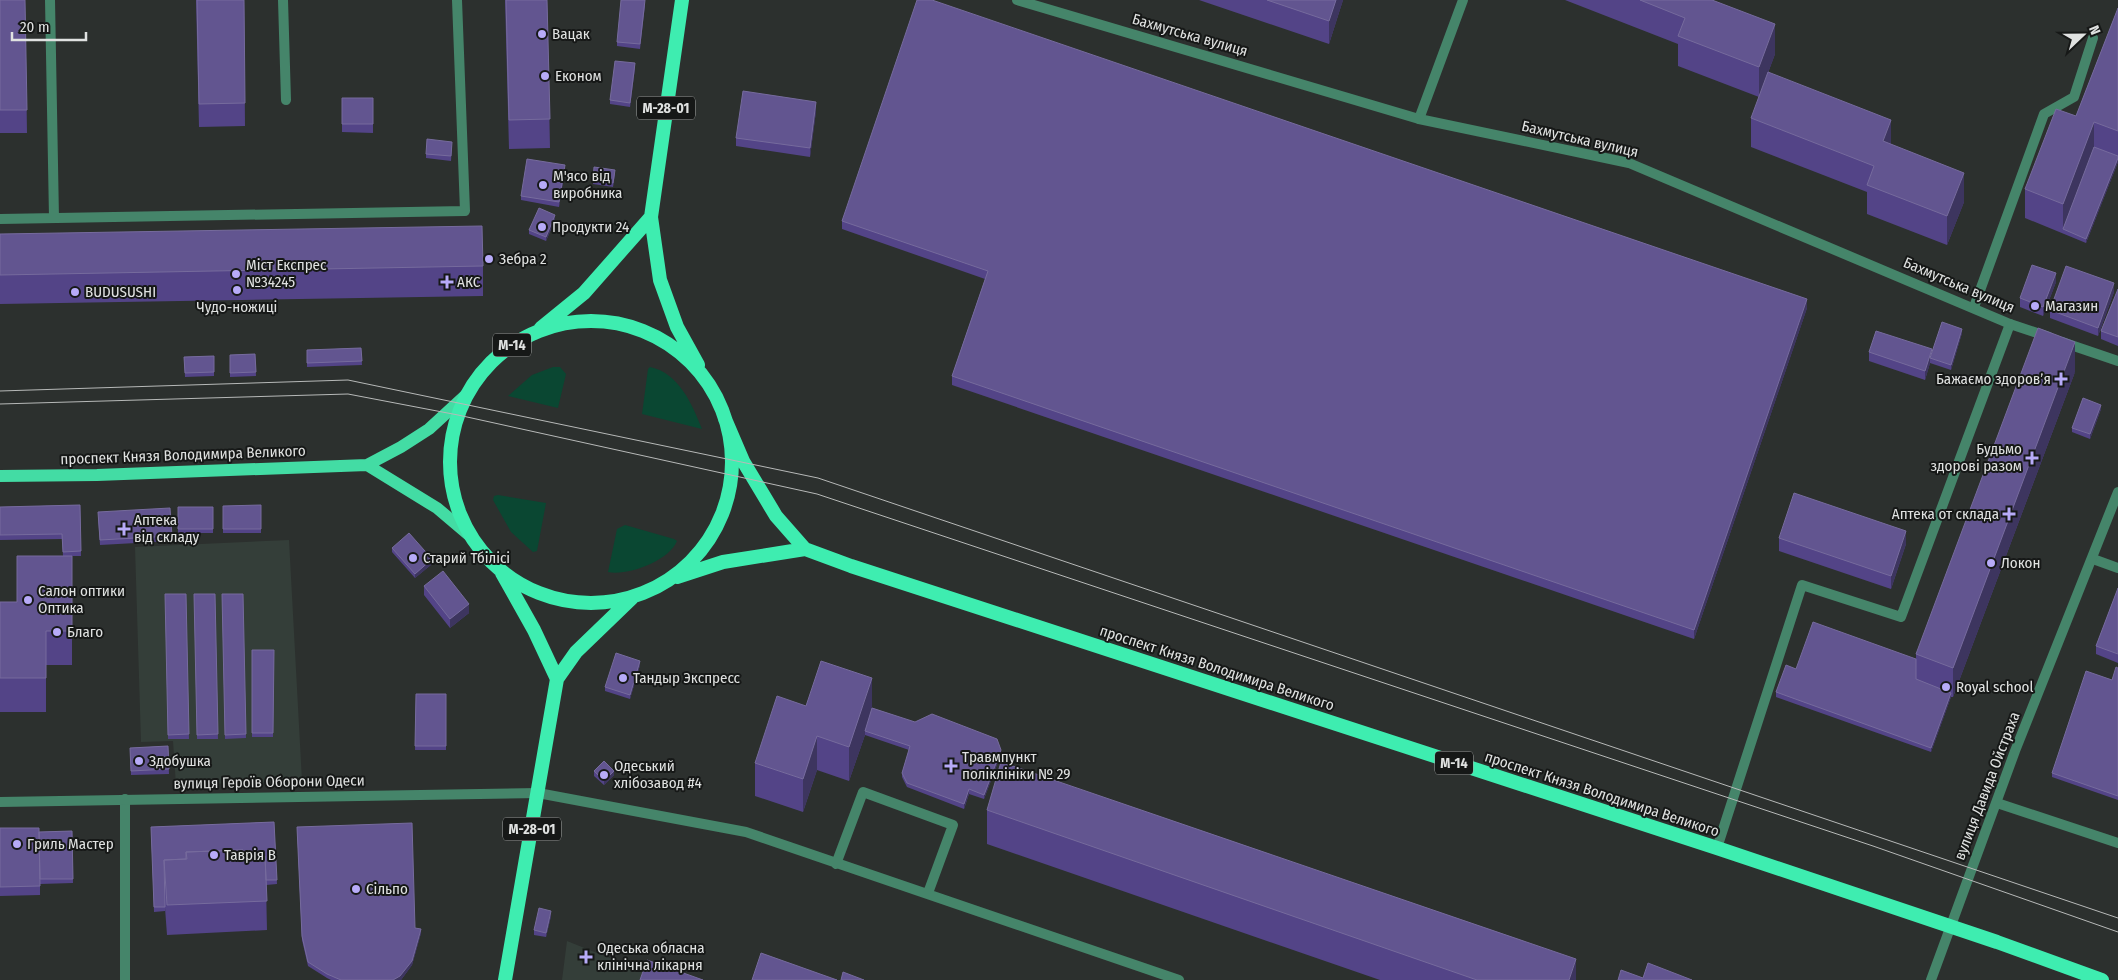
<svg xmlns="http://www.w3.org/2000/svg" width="2118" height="980" viewBox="0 0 2118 980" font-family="'Fira Sans Condensed',sans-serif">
  <rect width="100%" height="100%" fill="#2c302e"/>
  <path fill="#343e39" d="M289,540L302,781L176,785L173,741L141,742L135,547Z
    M567,941L647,973L667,980H562Z"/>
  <path fill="#0a4732" d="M553,367H560L566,374L558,408L508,396L532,375Z
    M650,367C679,373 692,404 702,429L642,414L648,369Z
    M498,495L546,503L537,551L533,552L511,532L493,500L494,496Z
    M625,525L674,539L677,541C669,561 628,576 608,572L617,529Z"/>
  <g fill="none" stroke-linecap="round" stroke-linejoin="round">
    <path stroke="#45856a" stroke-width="10" d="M50,0L54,218
      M283,0L286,100
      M1419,119L1463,0
      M0,219L465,211L457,0
      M1974,307L2044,114L2074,97L2093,38
      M2093,559L2118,568
      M538,793L746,832L1179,980
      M1997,803L2118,843
      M1717,848L1802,585L1901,617L2010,324
      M836,864L863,792L953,825L928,893
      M125,980V799"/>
    <path stroke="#45856a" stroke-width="10" d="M1017,0L1419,119L1629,163L2010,324L2049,337
      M2062,342L2118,361
      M0,802L538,793
      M1931,980L2015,751L2118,492"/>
    <path stroke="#43dca4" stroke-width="12" d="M367,465L437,508L470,536
      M0,476L97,475L367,465L401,447L429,429L466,395"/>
    <path stroke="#3eedb0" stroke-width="14" d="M682,0L651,217L660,280L677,327L698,365
      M450 462a141 141 0 1 1 282 0a141 141 0 1 1-282 0Z
      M541,328L584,293L651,217
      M725,419L743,461L776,516L805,549L851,566L1717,848L1997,942L2102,980
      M502,573L534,630L557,679
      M677,577L723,562L805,549
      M505,980L557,679L576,652L632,598"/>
    <path stroke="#b7b9b8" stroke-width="1" d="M0,391L348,380L818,478L2118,918
      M0,404L348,394L458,415L817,494L1873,846L2118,932"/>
  </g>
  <path fill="#534487" d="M0,0H25L27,133H0Z
    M196,0H244L245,126L199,127Z
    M505,0H547L550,148L509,149Z
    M1199,0H1343L1329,44Z
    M1565,0H1712L1775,54L1759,97L1678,66V44Z
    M645,5L640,49L617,46V42Z
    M2118,8V162L2086,243L2025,218V189L2076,116Z
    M635,68L630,107L610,104V100Z
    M342,98H373V133L342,132Z
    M816,111L810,157L736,146V138Z
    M1751,118L1891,144L1964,202L1947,245L1867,214V192L1751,147Z
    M452,146L451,161L426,158V154Z
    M565,169L559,207L521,200V196Z
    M615,174L613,187L593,184V180Z
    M555,220L546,241L529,234V230Z
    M842,221L1807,308L1694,639L952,385V376L985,279L842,229Z
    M0,234L483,266V296L0,304Z
    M2056,282L2043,316L2020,307V298Z
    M2118,289V346L2101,339V331Z
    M2114,292L2098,336L2050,318V310Z
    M1962,333L1951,370L1930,363L1925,380L1869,361V352L1932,353Z
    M361,348L362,365L307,367V350Z
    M255,354L256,376L230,377V355Z
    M214,356V376L185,377L184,357Z
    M2075,372L1953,697H1951L1931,752L1776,697V692L1796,669L1916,659V654Z
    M2101,409L2090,439L2072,432V428Z
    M80,505L81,556H63L62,539L0,540V507Z
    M261,505V533H223V506Z
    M178,507H213V533H178Z
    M98,517L172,536V541L100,545Z
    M1779,538L1906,544L1891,589L1779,551Z
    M392,548L432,564L415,578L392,552Z
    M72,556V665H46V712H0V602H17Z
    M424,586L469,613L450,628L424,595Z
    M2118,588V663L2096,654V646Z
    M165,594H186L189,739H168Z
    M194,594H215L218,739H197Z
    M222,594H243L246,738L225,739Z
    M252,650H274L273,737H252Z
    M640,665L630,699L605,691V687Z
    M2118,668V800L2052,777V773L2112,680Z
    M416,694H446V750H415Z
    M806,706L872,708L1001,754L984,799L969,794L964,809L907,787L902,777V773L909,750L865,735L849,781L817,770L803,812L755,796V763Z
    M168,746L169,774L131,775L130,748Z
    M594,771L614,775L604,785L594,776Z
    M987,810L1576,980H1380L987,844Z
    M274,822L277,884L266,885L267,930L167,935L165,908V911L154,912L151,827Z
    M297,827L415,928L421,933L412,965L401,980H331L327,978L308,966L302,940Z
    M0,828L39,832L72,831L73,883L40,884V895L0,896Z
    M551,916L546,937L534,935V930Z"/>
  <path fill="#3d355f" d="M1336,0H1343L1329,44V21Z
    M1775,24V54L1759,97V67Z
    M635,63V68L630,107V103Z
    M816,102V111L810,157V148Z
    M1891,120V150L1883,141Z
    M2094,122V152L2063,229V204Z
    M2118,158V162L2086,243V239Z
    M565,165V169L559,207V202Z
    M1964,173V202L1947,245V216Z
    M555,215V220L546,241V237Z
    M2056,273V282L2043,316V307Z
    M2114,283V292L2098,336V328Z
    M1807,299V308L1694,639V630Z
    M1962,329V333L1951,370V365Z
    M2075,342V372L1953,697V668Z
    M1932,349V359L1930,358V363L1925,380V371Z
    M2101,405V409L2090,439V434Z
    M1906,531V544L1891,589V576Z
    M432,559V564L415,578V574Z
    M469,604V613L450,628V619Z
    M640,661V665L630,699V695Z
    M872,678V712L865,731V735L849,781V747Z
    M1951,693V697L1931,752V748Z
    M817,736V770L803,812V779Z
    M1001,750V754L984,799V795Z
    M614,771V775L604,785V781Z
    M969,789V794L964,809V804Z
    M551,911V916L546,937V933Z
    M421,929V933L412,965L401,980H393Z
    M1576,959V980H1569Z"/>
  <path fill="#625590" stroke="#766b9d" d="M0,0H25L27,110H0Z
    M197,0H244L245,103L199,104Z
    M506,0H547L550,119L509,120Z
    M621,0H645L640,44L617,42Z
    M917,0H932L1807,299L1694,630L952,376L988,271L842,221Z
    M1267,0H1336L1329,21Z
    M1640,0H1712L1775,24L1759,67L1678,36L1685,18Z
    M2118,8V131L2094,122L2063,204L2025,189L2056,109L2076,116Z
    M615,61L635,63L630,103L610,100Z
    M1768,72L1891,120L1883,141L1964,173L1947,216L1867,185L1874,166L1751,118Z
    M743,91L816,102L810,148L736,138Z
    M342,98H373V124H342Z
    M427,139L452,142L451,156L426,154Z
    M2094,147L2118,156V158L2086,239L2063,229Z
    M527,159L565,165L559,202L521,196Z
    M594,167L615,170L613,183L593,180Z
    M539,208L555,215L546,237L529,230Z
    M482,226L483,266L0,275V234Z
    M2032,265L2056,273L2043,307L2020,298Z
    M2066,266L2114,283L2098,328L2050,310Z
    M2118,289V337L2101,331Z
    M1942,322L1962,329L1951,365L1930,358Z
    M2038,328L2075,342L1953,668L1916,654Z
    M1876,331L1932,349L1925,371L1869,352Z
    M361,348L362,361L307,363V350Z
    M255,354L256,372L230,373V355Z
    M214,356V372L185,373L184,357Z
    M2083,398L2101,405L2090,434L2072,428Z
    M1794,493L1906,531L1891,576L1779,538Z
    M80,505L81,551L63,552L62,534L0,535V507Z
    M261,505V529H223V506Z
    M178,507H213V529H178Z
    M170,508L172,536L100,540L98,512Z
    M409,533L432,559L415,574L392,548Z
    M17,556H72V631H46V678H0V602H17Z
    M443,571L469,604L450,619L424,586Z
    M2118,588V654L2096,646Z
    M165,594H186L189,734L168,735Z
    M194,594H215L218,734L197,735Z
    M222,594H243L246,734L225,735Z
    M1813,622L1916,659V679L1951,693L1931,748L1776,692L1786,665L1796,669Z
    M252,650H274L273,733H252Z
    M616,653L640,661L630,695L605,687Z
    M821,661L872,678L849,747L817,736L803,779L755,763L777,696L806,706Z
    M2116,667L2118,668V796L2052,773L2086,671L2112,680Z
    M416,694H446V746H415Z
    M872,708L915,722L932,714L997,739L1001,750L984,795L969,789L964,804L907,783L902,773L910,746L865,731Z
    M168,746L169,769L131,771L130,748Z
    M604,761L614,771L604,781L594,771Z
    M1001,762L1576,959L1569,980H1477L987,810Z
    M274,822L277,880H266L265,856H243V850L186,852V859L164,860L165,907H154L151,827Z
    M412,823L415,928L421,929L412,961L400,976L393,980H341L327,974L308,962L302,936L297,827Z
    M0,828H39L40,886L0,887Z
    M72,831L73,879H40L39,832Z
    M243,850V856H265L267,901L167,905L164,860L187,859L186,852Z
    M539,908L551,911L546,933L534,930Z
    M761,953L837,980H752Z
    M647,960L703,980H640Z
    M1648,963L1692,980H1618L1621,970L1643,978Z
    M843,972L864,980H841Z"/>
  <g fill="#b7abf8" stroke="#161817" stroke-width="2">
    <circle cx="542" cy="34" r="5"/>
    <circle cx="545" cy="76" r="5"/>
    <circle cx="543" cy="185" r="5"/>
    <circle cx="542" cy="227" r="5"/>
    <circle cx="489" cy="259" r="5"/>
    <circle cx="236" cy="274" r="5"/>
    <path d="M444.5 274.5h5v5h5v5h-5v5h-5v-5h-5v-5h5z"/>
    <circle cx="237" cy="290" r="5"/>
    <circle cx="75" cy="292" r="5"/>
    <circle cx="2035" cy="306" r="5"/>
    <path d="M2058.5 371.5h5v5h5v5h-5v5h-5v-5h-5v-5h5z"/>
    <path d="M2029.5 450.5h5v5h5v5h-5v5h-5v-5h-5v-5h5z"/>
    <path d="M2006.5 506.5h5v5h5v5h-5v5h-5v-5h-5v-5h5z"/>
    <path d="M121.5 521.5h5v5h5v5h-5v5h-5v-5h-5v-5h5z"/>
    <circle cx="413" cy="558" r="5"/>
    <circle cx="1991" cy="563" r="5"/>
    <circle cx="28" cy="600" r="5"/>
    <circle cx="57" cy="632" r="5"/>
    <circle cx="623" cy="678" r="5"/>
    <circle cx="1946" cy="687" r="5"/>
    <circle cx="139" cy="761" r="5"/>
    <path d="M948.5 758.5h5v5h5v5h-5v5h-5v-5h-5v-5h5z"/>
    <circle cx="604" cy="775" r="5"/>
    <circle cx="17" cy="844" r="5"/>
    <circle cx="214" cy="855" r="5"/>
    <circle cx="356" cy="889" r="5"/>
    <path d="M583.5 949.5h5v5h5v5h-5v5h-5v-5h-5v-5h5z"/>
  </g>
  <g text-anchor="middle" stroke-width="4" stroke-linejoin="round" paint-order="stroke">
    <g fill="#161817" stroke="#a3a5a4" stroke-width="1">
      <rect x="637" y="96.5" width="58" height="23" rx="4"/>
      <rect x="493" y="333.5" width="38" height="23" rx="4"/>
      <rect x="1435" y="751.5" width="38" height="23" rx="4"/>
      <rect x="503" y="817.5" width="58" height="23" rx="4"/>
    </g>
    <g font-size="14" font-weight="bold" fill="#e0e2e1">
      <text x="666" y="113">М-28-01</text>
      <text x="512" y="350">М-14</text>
      <text x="1454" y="768">М-14</text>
      <text x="532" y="834">М-28-01</text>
    </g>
    <g font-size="15" fill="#e0e2e1" stroke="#161817" text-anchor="start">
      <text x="552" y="39">Вацак</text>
      <text x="555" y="81">Економ</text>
      <text x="553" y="181">М'ясо від<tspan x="553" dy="17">виробника</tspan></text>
      <text x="552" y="232">Продукти 24</text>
      <text x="499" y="264">Зебра 2</text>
      <text x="246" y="270">Міст Експрес<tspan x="246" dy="17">№34245</tspan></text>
      <text x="457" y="287">АКС</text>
      <text x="85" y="297">BUDUSUSHI</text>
      <text x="2045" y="311">Магазин</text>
      <text x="237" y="312" text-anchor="middle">Чудо-ножиці</text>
      <text x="2051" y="384" text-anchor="end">Бажаємо здоровʼя</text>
      <text x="2022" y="454" text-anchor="end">Будьмо<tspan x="2022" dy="17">здорові разом</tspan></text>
      <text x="1999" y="519" text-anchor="end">Аптека от склада</text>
      <text x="134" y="525">Аптека<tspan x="134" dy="17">від складу</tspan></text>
      <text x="423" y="563">Старий Тбілісі</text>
      <text x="2001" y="568">Локон</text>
      <text x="38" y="596">Салон оптики<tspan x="38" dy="17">Оптика</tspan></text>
      <text x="67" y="637">Благо</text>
      <text x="633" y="683">Тандыр Экспресс</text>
      <text x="1956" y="692">Royal school</text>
      <text x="962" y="762">Травмпункт<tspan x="962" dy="17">поліклініки № 29</tspan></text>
      <text x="149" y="766">Здобушка</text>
      <text x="614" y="771">Одеський<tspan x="614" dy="17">хлібозавод #4</tspan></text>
      <text x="27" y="849">Гриль Мастер</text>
      <text x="224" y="860">Таврія В</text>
      <text x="366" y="894">Сільпо</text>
      <text x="597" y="953">Одеська обласна<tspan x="597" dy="17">клінічна лікарня</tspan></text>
    </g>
    <g font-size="15" fill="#e0e2e1" stroke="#161817">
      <text transform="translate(1190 35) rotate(16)" y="5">Бахмутська вулиця</text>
      <text transform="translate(1580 139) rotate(13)" y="5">Бахмутська вулиця</text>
      <text transform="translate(1959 285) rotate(23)" y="5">Бахмутська вулиця</text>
      <text transform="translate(183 455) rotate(-2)" y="5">проспект Князя Володимира Великого</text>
      <text transform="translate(1217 668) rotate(18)" y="5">проспект Князя Володимира Великого</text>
      <text transform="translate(269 782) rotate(-1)" y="5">вулиця Героїв Оборони Одеси</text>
      <text transform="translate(1987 786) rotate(-69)" y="5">вулиця Давида Ойстраха</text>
      <text transform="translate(1602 794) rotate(18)" y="5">проспект Князя Володимира Великого</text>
    </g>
  </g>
  <g transform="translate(2083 35) rotate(68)" stroke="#161817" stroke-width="4" paint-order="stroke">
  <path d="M0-4L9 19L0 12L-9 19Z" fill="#e0e2e1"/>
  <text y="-8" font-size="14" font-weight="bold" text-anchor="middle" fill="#e0e2e1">N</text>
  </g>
  <path d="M12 32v8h74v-8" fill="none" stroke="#e0e2e1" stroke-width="2.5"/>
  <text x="20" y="32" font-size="15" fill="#e0e2e1" stroke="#161817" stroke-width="4" paint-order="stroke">20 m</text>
</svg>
